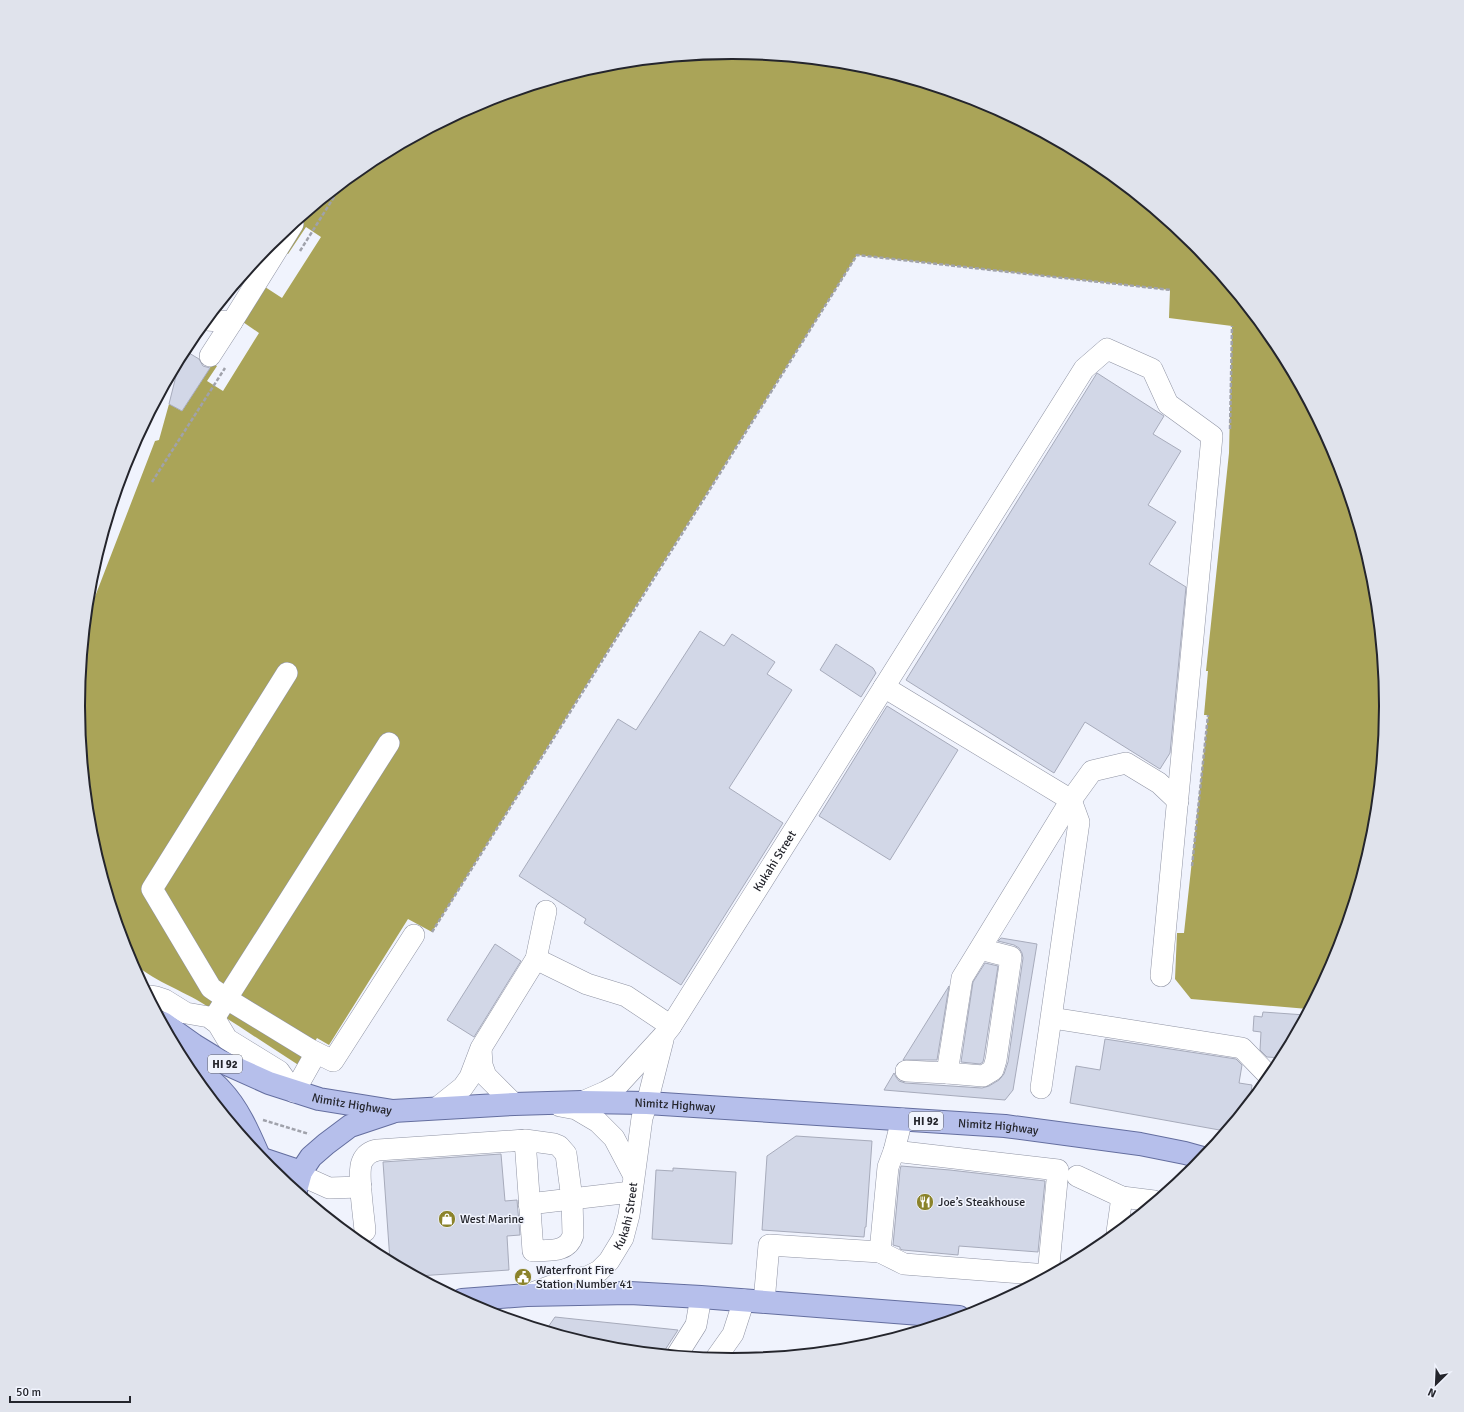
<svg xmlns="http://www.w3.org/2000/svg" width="1464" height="1412" viewBox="0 0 1464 1412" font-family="Signika,sans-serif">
  <rect width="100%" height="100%" fill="#f0f3fd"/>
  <path fill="#aaa458" d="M732,52L860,65L982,102L1096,162L1195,244L1276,343L1336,456L1373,579L1386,706L1373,834L1336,956L1308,1009L1191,999L1175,979L1177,933H1184L1208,715H1204L1208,671H1206L1229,453L1232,326L1169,318L1170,290L857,255L627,620L432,932L408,919L329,1045L317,1038L300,1066C267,1045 235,1023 202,1003C176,987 146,979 127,955L91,833L78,706L86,620L155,441L159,440L169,404L182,411L213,363L217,366L207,381L223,391L259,333L240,320L262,285L282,298L321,237L306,227L288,254L283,251L309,212L369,162L482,102L605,65Z"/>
  <path fill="#d2d7e7" stroke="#a7abbb" d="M184,350L199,359L203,366L210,368L182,411L169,404L181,356Z
    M1097,373L1164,416L1153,434L1181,451L1148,505L1176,522L1149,564L1186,587L1170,753L1160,769L1085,722L1054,773L906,680Z
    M700,631L724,646L732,634L775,662L767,674L792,690L729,788L783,823L681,985L584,923L586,919L519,876L618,719L636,730Z
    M836,644L873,668L876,673L861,697L820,670Z
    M887,706L958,750L890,860L819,816Z
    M1001,938L1037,944L1013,1090L1005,1100L884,1090L894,1073L896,1077L899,1081L905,1083L982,1088L989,1086L999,1080L1004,1074L1008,1062L1023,958L1022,953L1019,948L1014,945L998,941Z
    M495,944L521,961L474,1037L447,1020Z
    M985,963L998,966L984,1057L983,1062L980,1064L961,1062L973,982Z
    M949,986L937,1060H903Z
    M1263,1012L1305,1015L1282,1058L1267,1057L1260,1050L1261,1032L1253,1031L1254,1016L1262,1017Z
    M1105,1039L1236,1059L1242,1065L1239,1083L1252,1085L1250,1101L1225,1131L1070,1103L1076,1066L1100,1070Z
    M796,1136L872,1141L866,1227H865L864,1237L762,1230L767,1156Z
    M501,1154L505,1201L517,1200L520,1235L507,1236L509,1270L418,1276L390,1261L383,1162Z
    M901,1166L950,1170L1045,1181L1038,1252L959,1246L958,1255L903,1250L900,1249V1247L893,1245L900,1170Z
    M673,1168L736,1172L732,1244L652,1239L656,1170L673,1171Z
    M555,1317L678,1330L663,1353L604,1347L546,1330Z"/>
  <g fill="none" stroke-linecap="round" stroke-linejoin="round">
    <defs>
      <g id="minor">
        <path d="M207,320L232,322L293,224"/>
        <path d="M210,356L232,322"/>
        <path d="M287,673L152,889L211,988L227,999L309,1049L333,1061L414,935"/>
        <path d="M884,687L1071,800L1079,822L1041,1088"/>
        <path d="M980,949L1011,957L996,1060L993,1070L983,1076L947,1073L962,978L1071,800L1092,771L1126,763L1159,783L1178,801"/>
        <path d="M536,959L587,984L626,996L671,1026"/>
        <path d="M149,996L156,997L165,1000L186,1013L209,1017L218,1024L227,1039L279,1071L294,1092L316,1053"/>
        <path d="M1052,1018L1242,1048L1270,1077"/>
        <path d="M213,1020L389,743"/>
        <path d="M481,1049L482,1065L486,1076L514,1104"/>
        <path d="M906,1071L947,1073"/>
        <path id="s1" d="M582,1102L605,1092L619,1084L664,1035L671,1026L1084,369L1107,349L1152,369L1168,404L1212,436L1161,976"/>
        <path d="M560,1106L576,1109L598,1122L614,1138L633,1174"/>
        <path d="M438,1107L463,1087L470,1077L481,1048L536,959L546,911"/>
        <path d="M894,1151L1058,1170L1048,1275L904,1264L880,1252L888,1167Z"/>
        <path d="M894,1151L902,1119"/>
        <path d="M301,1172L309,1179L329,1188L361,1187"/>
        <path d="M1077,1176L1122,1197L1154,1201"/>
        <path d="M529,1204L631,1192"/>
        <path d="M365,1231C364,1217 357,1173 362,1162C365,1155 371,1151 378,1150L525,1140L554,1144L559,1146L566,1154L572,1199L573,1235C568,1253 549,1250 533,1251L525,1140"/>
        <path d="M1117,1232L1122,1197"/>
        <path id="s2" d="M532,1293L567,1280L587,1277L599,1271L609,1261L623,1238L629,1215L642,1118L647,1103L663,1040"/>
        <path d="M764,1302L769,1245L880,1252"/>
        <path d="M677,1355L696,1325L701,1297"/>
        <path d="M716,1358L733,1334L744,1300"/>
      </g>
      <g id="major">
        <path id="s3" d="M163,1023L194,1045L220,1061L269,1083L319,1099L393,1111L514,1104L582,1102L647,1103L1005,1126L1140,1144L1185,1153L1203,1158"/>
        <path d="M182,1058C195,1068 210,1078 221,1090C238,1108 248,1131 258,1154"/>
        <path d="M262,1159L301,1172"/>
        <path d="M296,1190L301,1172L311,1157L326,1144L350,1126L392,1112"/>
        <path d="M462,1300L527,1295L630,1293L701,1297L959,1317"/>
      </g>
    </defs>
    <use href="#minor" stroke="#9094a4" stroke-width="22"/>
    <use href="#major" stroke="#646e9f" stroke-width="24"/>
    <path stroke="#a0a2ab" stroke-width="2.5" stroke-dasharray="4 2" stroke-linecap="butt" d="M300,251L339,189
      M1230,429L1232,326
      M152,482L225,368
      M1192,866L1208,715
      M432,932L857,255L1171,290
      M263,1120L309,1134"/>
    <use href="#minor" stroke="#fff" stroke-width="21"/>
    <use href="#major" stroke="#b6bfeb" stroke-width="22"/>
  </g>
  <defs>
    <symbol id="restaurant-disc" viewBox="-11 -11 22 22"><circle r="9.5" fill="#8b832b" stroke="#f0f3fd"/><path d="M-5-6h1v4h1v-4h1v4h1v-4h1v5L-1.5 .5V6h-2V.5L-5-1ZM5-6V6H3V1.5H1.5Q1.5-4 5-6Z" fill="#fff"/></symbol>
    <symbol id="shop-disc" viewBox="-11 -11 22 22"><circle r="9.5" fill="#8b832b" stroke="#f0f3fd"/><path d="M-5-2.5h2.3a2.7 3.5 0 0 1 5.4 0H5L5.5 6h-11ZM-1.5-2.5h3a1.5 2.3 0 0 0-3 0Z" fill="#fff"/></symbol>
    <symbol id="civic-disc" viewBox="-11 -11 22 22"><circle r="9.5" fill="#8b832b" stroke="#f0f3fd"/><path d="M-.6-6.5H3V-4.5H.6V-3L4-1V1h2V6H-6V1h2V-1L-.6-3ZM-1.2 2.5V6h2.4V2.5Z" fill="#fff"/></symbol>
  </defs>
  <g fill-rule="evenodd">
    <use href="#restaurant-disc" x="915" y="1192" width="20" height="20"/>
    <use href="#shop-disc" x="437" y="1209" width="20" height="20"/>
    <use href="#civic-disc" x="513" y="1267" width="20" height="20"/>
  </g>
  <g text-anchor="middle" stroke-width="3" stroke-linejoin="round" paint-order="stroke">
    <g fill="#f0f3fd" stroke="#61636b" stroke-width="1">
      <rect x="208" y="1055" width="34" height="18" rx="3"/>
      <rect x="909" y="1112" width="34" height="18" rx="3"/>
    </g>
    <g font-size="11" font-weight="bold" fill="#24252c">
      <text x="225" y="1068">HI 92</text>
      <text x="926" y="1125">HI 92</text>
    </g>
    <g font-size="12" fill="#24252c" stroke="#f0f3fd">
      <text dy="4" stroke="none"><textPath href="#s1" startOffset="314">Kukahi Street</textPath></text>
      <text dy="4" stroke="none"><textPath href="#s3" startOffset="208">Nimitz Highway</textPath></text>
      <text dy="4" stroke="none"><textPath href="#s3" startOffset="532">Nimitz Highway</textPath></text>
      <text dy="4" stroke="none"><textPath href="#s3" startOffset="856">Nimitz Highway</textPath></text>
      <text dy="4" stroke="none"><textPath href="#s2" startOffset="134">Kukahi Street</textPath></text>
    </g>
    <g font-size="12" fill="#24252c" stroke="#f0f3fd" text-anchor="start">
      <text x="938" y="1206">Joe’s Steakhouse</text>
      <text x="460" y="1223">West Marine</text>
      <text x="536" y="1274">Waterfront Fire<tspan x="536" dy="14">Station Number 41</tspan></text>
    </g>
  </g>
  <path d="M0 0H1464V1412H0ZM85 706a647 647 0 1 1 1294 0a647 647 0 1 1-1294 0Z" fill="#e0e3ec" fill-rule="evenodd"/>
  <path fill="none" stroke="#24252c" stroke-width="2" d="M85 706a647 647 0 1 1 1294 0a647 647 0 1 1-1294 0Z"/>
  <g transform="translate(1436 1384) rotate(204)" stroke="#f0f3fd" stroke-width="3" paint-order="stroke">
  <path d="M0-3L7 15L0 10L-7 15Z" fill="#24252c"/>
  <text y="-6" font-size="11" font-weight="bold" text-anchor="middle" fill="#24252c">N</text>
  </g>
  <path d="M10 1396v6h120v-6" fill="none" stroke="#24252c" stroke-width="2"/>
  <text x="16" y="1396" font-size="12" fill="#24252c" stroke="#f0f3fd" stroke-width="3" paint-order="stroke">50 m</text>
</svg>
